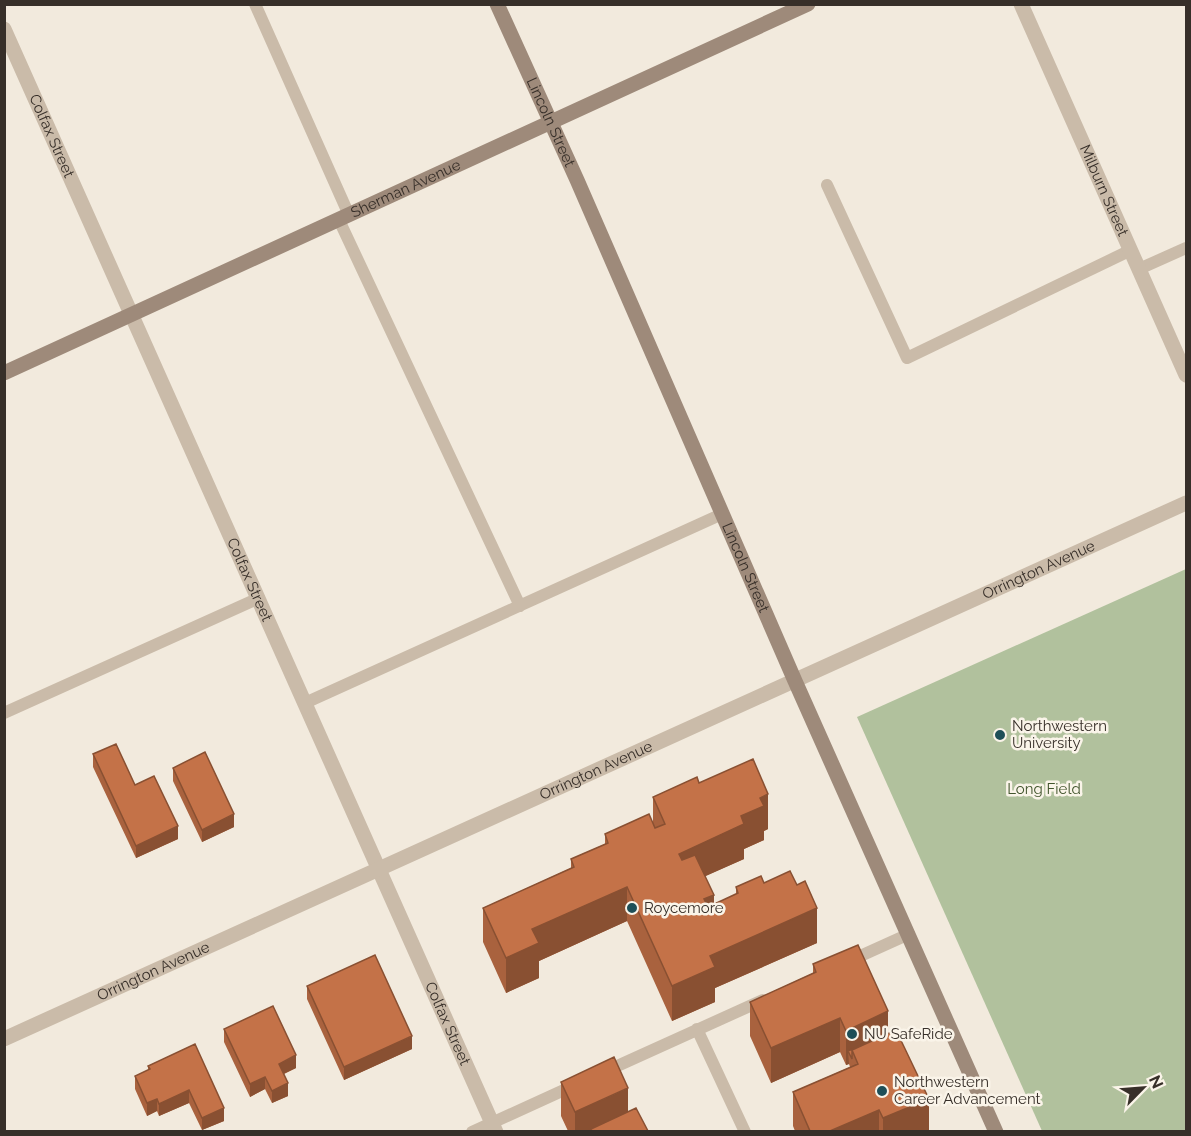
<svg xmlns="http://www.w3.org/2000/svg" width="1191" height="1136" viewBox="0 0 1191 1136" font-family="Raleway,sans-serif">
  <rect width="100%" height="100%" fill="#f2eadd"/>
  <path fill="#b1c19d" d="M1186,569V1131H1042L857,717Z"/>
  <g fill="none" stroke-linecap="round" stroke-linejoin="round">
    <path stroke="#cabba9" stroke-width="12" d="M255,4L349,215
      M827,185L907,358L1131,250
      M339,220L520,606
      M1139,269L1186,248
      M305,703L722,514
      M4,713L259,598
      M847,962L909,934
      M697,1029L745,1132
      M604,1072L763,1000
      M472,1132L575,1085"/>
    <g stroke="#cabba9" stroke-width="15">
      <path id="s1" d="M1021,4L1186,375"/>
      <path id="s2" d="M4,29L496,1132"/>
      <path id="s3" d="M4,1039L1186,503"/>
    </g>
    <g stroke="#9e8a7a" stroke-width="15">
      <path id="s4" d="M497,4L577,180L795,681L996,1132"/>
      <path id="s5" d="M4,373L808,4"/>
    </g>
  </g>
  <path fill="#a9623e" d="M93,754L135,785L178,839L136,858L93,767Z
    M173,768L234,827L202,842L173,781Z
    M699,783L768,829L764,831V840L744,849V859L705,876L714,904L736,894V887L764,883L817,943L715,988V1002L672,1021L627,921L539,961V978L506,993L483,942V908L571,868V859L605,844V834L653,822V797Z
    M813,964L888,1011V1034L929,1131H795L793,1126V1092L850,1067L849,1064L846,1065L840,1052L771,1083L750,1036V1002L813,973Z
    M307,986L412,1049L344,1080L307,999Z
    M224,1029L296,1068L284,1074L288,1096L272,1103L265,1089L250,1097L224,1042Z
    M195,1044L224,1121L202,1130L189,1103L159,1116L157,1111L147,1116L135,1089V1076L148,1070V1066Z
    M561,1082L628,1111L648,1131H568L561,1116Z"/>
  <path fill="#895032" d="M768,794V829L764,831V840L744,849V859L679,888V854L741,816L760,798Z
    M234,814V827L202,842V830Z
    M178,826V839L136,858V846Z
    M627,887V921L539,961V978L506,993V958L532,929Z
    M714,895V930L704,899Z
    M817,908V943L715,988V1002L672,1021V986L710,956Z
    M888,1011V1046L848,1051L849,1064L846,1065V1031Z
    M840,1018V1052L771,1083V1048Z
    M412,1036V1049L344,1080V1067Z
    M296,1055V1068L279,1076V1064Z
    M265,1077V1089L250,1097V1084Z
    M288,1083V1096L272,1103V1091Z
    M628,1088V1122L591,1129V1131H575V1112Z
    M189,1090V1103L159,1116V1104Z
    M157,1099V1111L147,1116V1103Z
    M929,1099V1131H883V1118Z
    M224,1108V1121L202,1130V1118Z
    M879,1110V1131H830Z"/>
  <path fill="#c47248" stroke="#895032" stroke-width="1.5" d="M116,744L135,785L154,776L178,826L136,846L93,754Z
    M205,752L234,814L202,830L173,768Z
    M753,759L768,794L760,798L764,806L741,816L744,824L679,854L682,860L695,855L714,895L704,899L708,907L738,893L736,887L761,876L764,883L790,871L797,885L805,881L817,908L710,956L715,967L672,986L627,887L532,929L539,943L506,958L483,908L574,867L571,859L608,843L605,834L649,814L655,828L665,824L653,797L697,777L699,783Z
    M858,945L888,1011L846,1031L840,1018L771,1048L750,1002L816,972L813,964Z
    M375,955L412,1036L344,1067L307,986Z
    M273,1006L296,1055L279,1064L288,1083L272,1091L265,1077L250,1084L224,1029Z
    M896,1030L929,1099L883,1118L879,1110L830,1131H810L793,1092L858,1064L852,1050Z
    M888,1033L852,1050V1059L848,1051Z
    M195,1044L224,1108L202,1118L189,1090L159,1104L157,1099L147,1103L135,1076L150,1069L148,1066Z
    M614,1057L628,1088L575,1112L561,1082Z
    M636,1108L648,1131H592L591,1129Z"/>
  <g fill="#1e4f58" stroke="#faf4e9" stroke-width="2">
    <circle cx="1000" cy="735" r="6"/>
    <circle cx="632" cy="908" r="6"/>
    <circle cx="852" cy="1034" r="6"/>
    <circle cx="882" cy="1091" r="6"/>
  </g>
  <g text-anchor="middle" stroke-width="5" stroke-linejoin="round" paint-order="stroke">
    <g font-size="15" fill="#372f29" stroke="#faf4e9">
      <text dy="5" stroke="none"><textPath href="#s4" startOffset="130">Lincoln Street</textPath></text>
      <text dy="5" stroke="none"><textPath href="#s2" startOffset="117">Colfax Street</textPath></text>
      <text dy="5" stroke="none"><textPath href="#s5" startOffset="442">Sherman Avenue</textPath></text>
      <text dy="5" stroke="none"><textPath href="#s1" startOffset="204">Milburn Street</textPath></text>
      <text dy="5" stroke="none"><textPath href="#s4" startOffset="616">Lincoln Street</textPath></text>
      <text dy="5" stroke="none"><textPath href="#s3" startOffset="1136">Orrington Avenue</textPath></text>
      <text dy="5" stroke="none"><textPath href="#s2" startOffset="603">Colfax Street</textPath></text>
      <text dy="5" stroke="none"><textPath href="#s3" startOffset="650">Orrington Avenue</textPath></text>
      <text dy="5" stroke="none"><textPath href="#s3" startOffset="164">Orrington Avenue</textPath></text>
      <text dy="5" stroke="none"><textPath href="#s2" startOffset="1089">Colfax Street</textPath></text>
    </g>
    <g font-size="15" fill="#372f29" stroke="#faf4e9" text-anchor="start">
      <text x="1012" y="731">Northwestern<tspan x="1012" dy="17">University</tspan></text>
      <text x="644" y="913">Roycemore</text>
      <text x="864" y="1039">NU SafeRide</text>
      <text x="894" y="1087">Northwestern<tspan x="894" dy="17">Career Advancement</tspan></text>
    </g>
    <g font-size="15" fill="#42552d" stroke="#faf4e9">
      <text x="1044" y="794">Long Field</text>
    </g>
  </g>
  <rect width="1191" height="1136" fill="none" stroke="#372f29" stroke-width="12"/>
  <g transform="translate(1143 1088) rotate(65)" stroke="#faf4e9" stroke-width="4.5" paint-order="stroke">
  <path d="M0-4.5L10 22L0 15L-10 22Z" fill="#372f29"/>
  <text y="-9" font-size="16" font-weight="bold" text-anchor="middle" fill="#372f29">N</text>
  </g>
</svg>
